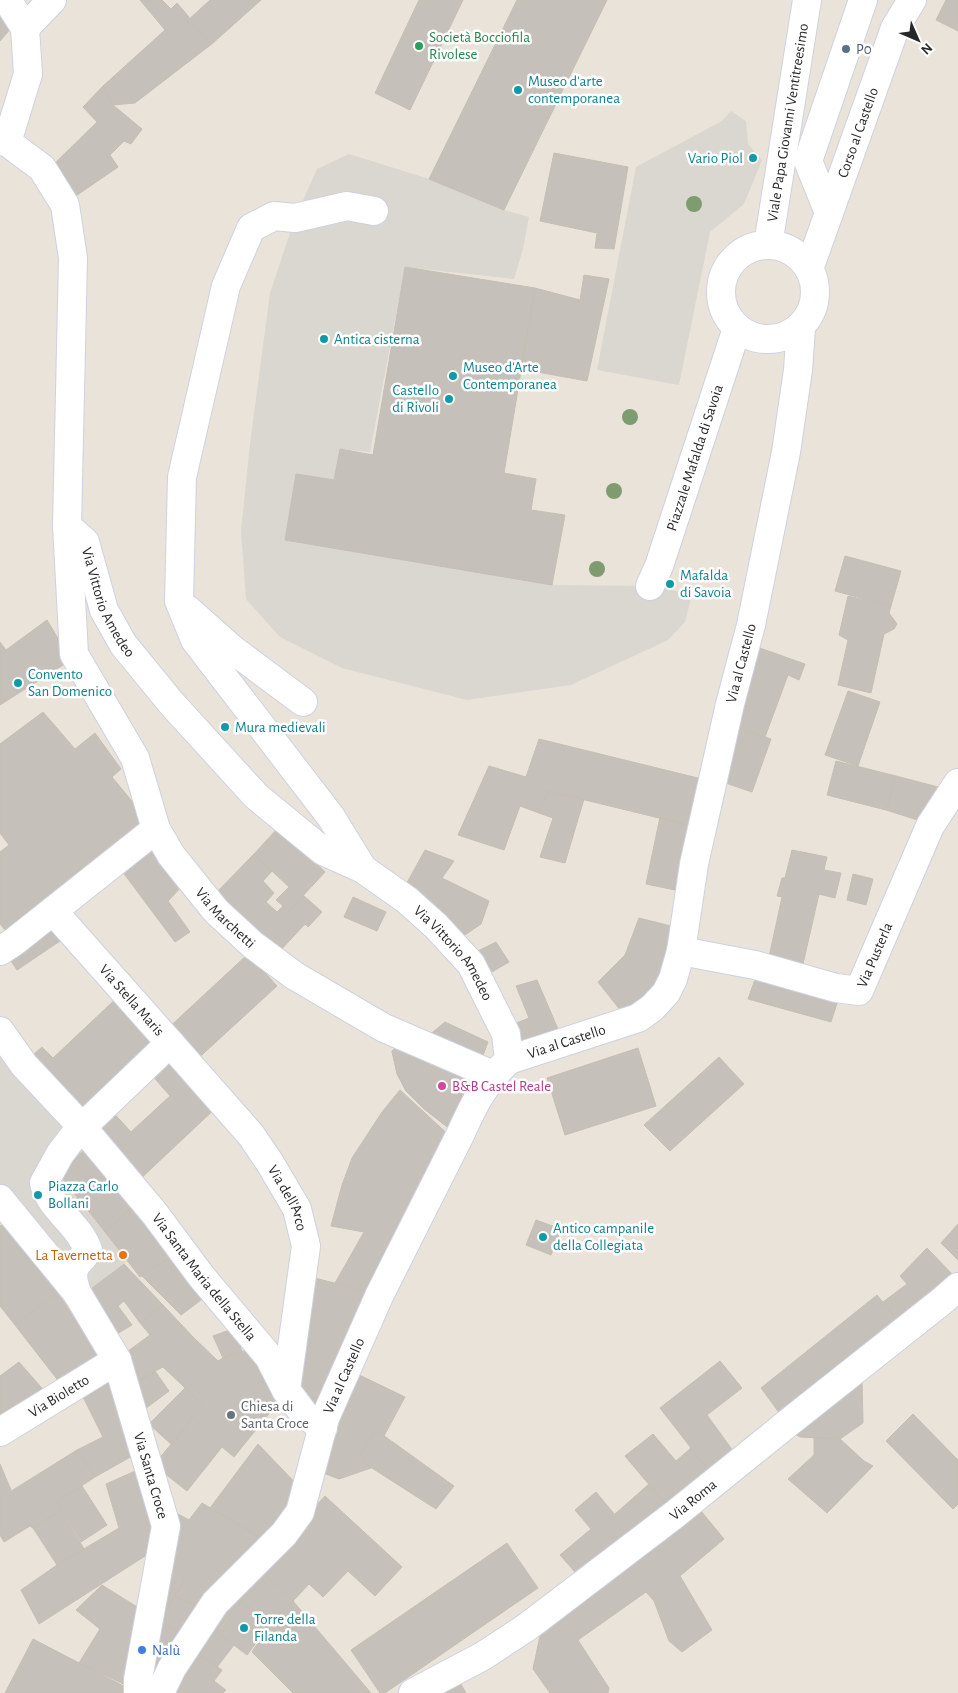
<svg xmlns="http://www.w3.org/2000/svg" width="958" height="1693" viewBox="0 0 958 1693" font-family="'Alegreya Sans',sans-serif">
  <rect width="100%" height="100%" fill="#eae3d9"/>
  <path fill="#dad6d0" d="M731,111L746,121L748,144L762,160L744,204L710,232L679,385L597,370L636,167L722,121Z
    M349,154L429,179L504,210L529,217L523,249L514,279L405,267L370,452L340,449L334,480L296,474L285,540L552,585L650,586L692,594L685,622L668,640L571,685L467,700L342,668L280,637L246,599L241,531L250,444L270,293L295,218L317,169Z
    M0,1046L46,1102L82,1151L59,1174L127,1261L87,1292L68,1309L0,1215Z"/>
  <path fill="#c5c0b9" stroke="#c5bfb3" d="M140,0H162L171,9L177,3L189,17L187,21L213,43L135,103L113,105L103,86L165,30Z
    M210,0H261L213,43L187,21Z
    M419,0H463L410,110L375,93Z
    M517,0H607L504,210L429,179Z
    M946,0H958V31L936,20Z
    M0,13L13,26L0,41Z
    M103,86L113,105L142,129L131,144L124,141L110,155L118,167L70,200L49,169L97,122L83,107Z
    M554,153L628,167L614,249L595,248L597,233L540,221Z
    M405,267L535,288L504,473L536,479L531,510L565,515L552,585L285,540L296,474L334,480L340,449L373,455Z
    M584,275L609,279L587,381L521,369L535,288L580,300Z
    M845,556L901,571L891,606L835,591Z
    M848,596L891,606L889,613L897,624L894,629L884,634L871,693L838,685L848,640L839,635Z
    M47,620L71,660L0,705V642L6,650Z
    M757,647L805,664L799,680L788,675L765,737L729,724Z
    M848,691L880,702L858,766L825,755Z
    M43,712L75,749L95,733L121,769L112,777L149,822L12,938L0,924V852L9,845L0,833V744Z
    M733,726L771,739L752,792L714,779Z
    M539,739L706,780L696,827L548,791L539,813L520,806L504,850L458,835L489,766L526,777Z
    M836,761L896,776L886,810L827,795Z
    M896,776L938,787L927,823L886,810Z
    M548,791L584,799L565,863L540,857L553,818L539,813Z
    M660,817L696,827L680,891L646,884Z
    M278,828L325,872L289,911L276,900L289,887L254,854Z
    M157,840L185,883L168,901L190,932L175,942L122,871Z
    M425,850L454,861L442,878L489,901L481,924L456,941L403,890Z
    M792,850L827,857L824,870L841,873L835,898L819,894L803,964L769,957L782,897L777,896L782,878H785Z
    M254,854L272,871L263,881L274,893L266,902L277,912L283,906L289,911L303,895L322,912L308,927L305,924L278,953L215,894Z
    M853,874L873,879L866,905L847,900Z
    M353,897L386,912L377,931L344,917Z
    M52,917L69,935L17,970L5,952Z
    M639,918L679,928L661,986L625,1016L598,982L625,955Z
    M496,942L509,962L485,976L472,954Z
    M248,954L277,986L192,1064L164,1032Z
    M758,971L840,994L831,1022L748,999Z
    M537,980L561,1036L518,1051L507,1027L529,1018L516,986Z
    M121,994L160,1037L76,1114L26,1061L42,1047L53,1058Z
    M445,1022L488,1042L481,1061L427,1037Z
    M402,1041L483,1081L450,1129L423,1108L406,1091L397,1072L392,1051Z
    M403,1041L483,1081L450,1129L423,1108L406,1091L397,1074L392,1051Z
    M638,1048L656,1106L565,1135L547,1078Z
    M173,1052L219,1105L137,1182L87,1125L108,1107L131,1132L170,1096L150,1073Z
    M719,1057L744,1084L670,1151L644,1125Z
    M400,1090L452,1138L373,1293L335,1283L364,1232L331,1226L342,1185L352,1158L382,1112Z
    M88,1146L138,1202L105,1232L59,1174Z
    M138,1202L178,1252L140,1277L105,1232Z
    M536,1220L561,1229L551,1255L526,1245Z
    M5,1223L57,1293L15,1325L0,1306V1226Z
    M958,1224V1260L941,1243Z
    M927,1248L952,1274L901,1325L883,1302L907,1284L900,1276Z
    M178,1252L209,1294L181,1315L142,1276Z
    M124,1264L163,1305L140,1323L124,1301L118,1306L132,1325L110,1338L87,1292Z
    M303,1275L373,1293L315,1409L289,1388Z
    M57,1293L103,1354L60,1383L15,1325Z
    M877,1295L901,1325L783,1418L761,1388Z
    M163,1305L193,1337L163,1367L155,1371L135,1385L124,1354L150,1335L140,1323Z
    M235,1328L242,1352L223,1358L213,1336Z
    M193,1337L218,1361L230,1354L244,1351L256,1353L280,1400L234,1457L222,1447L187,1491L154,1465L203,1405L163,1367Z
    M720,1361L742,1388L707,1415L736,1455L712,1475L660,1408Z
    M19,1362L47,1394L0,1422V1376Z
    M114,1367L141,1451L95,1477L77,1450L103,1437L79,1389Z
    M155,1371L169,1391L145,1409L134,1385Z
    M351,1371L405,1397L384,1436L376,1430L361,1453L364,1463L371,1468L339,1479L315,1470L332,1442L349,1400L340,1395Z
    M862,1381L863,1423L840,1439L800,1437L792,1432Z
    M185,1388L203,1405L195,1414L172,1445L149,1424Z
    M913,1414L958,1460V1504L953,1509L886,1441Z
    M376,1430L454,1486L436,1509L364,1463L361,1453Z
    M653,1434L676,1461L691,1448L712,1475L672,1512L625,1456Z
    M814,1438L840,1439L864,1461L873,1466L827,1513L788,1479L814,1455Z
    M258,1444L304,1492L268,1542L210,1508Z
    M77,1450L95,1477L57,1502L61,1510L33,1528L30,1526L4,1542L0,1535V1498Z
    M0,1464L11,1490L0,1498Z
    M142,1468L156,1549L39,1624L21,1590L57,1565L119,1528L106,1484Z
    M649,1484L672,1512L636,1540L615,1514Z
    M82,1486L107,1525L81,1542L57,1502Z
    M596,1492L636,1540L582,1580L560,1555L591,1529L575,1510Z
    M325,1496L402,1567L375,1596L348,1571L323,1597L309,1584L293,1601L258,1568Z
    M202,1503L268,1542L204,1610L175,1596L185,1579L164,1558L178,1514L189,1520Z
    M696,1505L724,1539L680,1576L712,1630L682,1652L669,1641L654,1601L646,1592L578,1640L609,1688L608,1693H550L533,1669L541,1631Z
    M61,1510L84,1549L57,1565L33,1528Z
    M507,1543L538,1588L385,1693H380L351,1650Z
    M164,1558L185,1579L160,1621Z
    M258,1568L293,1601L271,1623L241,1601L221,1627L210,1617Z
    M102,1585L150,1615L134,1689L79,1663L100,1629L76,1610Z
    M175,1596L204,1610L186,1637L160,1621Z
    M241,1601L271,1623L247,1655L218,1633Z
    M293,1601L371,1693H293L252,1652L271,1623Z
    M210,1617L221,1627L218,1633L234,1645L217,1667L190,1648Z
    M154,1618L186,1637L160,1683L141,1677Z
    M33,1639L133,1691V1693H5Z
    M190,1648L222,1670L214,1681L226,1690L223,1693H167Z
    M458,1679L466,1693H433Z"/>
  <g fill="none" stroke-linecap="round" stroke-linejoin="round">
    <defs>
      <g id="minor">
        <path d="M6,0L11,6L25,28L28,74L7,142"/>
        <path d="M25,28L52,0"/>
        <path id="s1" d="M0,141L7,142L42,168L65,205L73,258L67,526L74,654L135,758L156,829L171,855L216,911L253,945L295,976L384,1028L493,1075"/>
        <path d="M829,213L808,161L863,0"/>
        <path id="s2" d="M768,245L807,0"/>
        <circle cx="768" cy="292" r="47"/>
        <path id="s3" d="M809,269L895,28L912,0"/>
        <path id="s4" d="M67,526L85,542L104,610L123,644L173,705L256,796L323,851L363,869L331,817L195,640L179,601L182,477L226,286L251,228L274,216L295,218L347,206L374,211"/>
        <path id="s5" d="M650,586L659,566L737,328"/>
        <path d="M187,609L232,649L303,702"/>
        <path id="s6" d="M363,869L407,900L436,926L471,964L506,1034L509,1060"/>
        <path id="s7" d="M53,911L170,1043L76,1133L60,1154L44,1183C50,1209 79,1224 88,1250C85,1256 81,1259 77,1264C70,1273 74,1283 77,1293"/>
        <path d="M0,951L15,941L156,829"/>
        <path id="s8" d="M681,951L755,965L836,988L859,991L930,826L958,783"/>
        <path id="s9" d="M0,1031L24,1065L82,1127L155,1214L201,1276L269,1357L286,1390L304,1414L323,1428"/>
        <path id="s10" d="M170,1043L251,1135L270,1163L297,1209L306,1246L286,1390"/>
        <path id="s11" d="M0,1199L77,1293L117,1360L166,1526L138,1679V1693"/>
        <path id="s12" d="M0,1432L117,1360"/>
        <path id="s13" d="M160,1693L172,1668L215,1603L284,1534L300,1512L325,1418L380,1294L460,1135C474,1104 484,1083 509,1060L638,1018L652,1008L666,993L673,979L681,951L694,864L730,704L751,625L786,452L798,370L801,327"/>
        <path id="s14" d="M413,1693L483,1656L527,1627L674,1515L788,1423L942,1301L958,1287"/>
      </g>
    </defs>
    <use href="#minor" stroke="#ced1e1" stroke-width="30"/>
    <use href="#minor" stroke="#fff" stroke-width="28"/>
  </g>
  <g fill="#7f9c70">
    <circle cx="694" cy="204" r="8"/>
    <circle cx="630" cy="417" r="8"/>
    <circle cx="614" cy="491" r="8"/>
    <circle cx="597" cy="569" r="8"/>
  </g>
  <circle fill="#2e9e5b" stroke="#fff" stroke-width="2" cx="419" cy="46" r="5"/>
  <circle fill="#5c6f8a" stroke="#fff" stroke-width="2" cx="846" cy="49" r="5"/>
  <g fill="#0f9aa8" stroke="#fff" stroke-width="2">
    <circle cx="518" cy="90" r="5"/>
    <circle cx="753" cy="158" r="5"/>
    <circle cx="324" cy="339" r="5"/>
    <circle cx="453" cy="376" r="5"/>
    <circle cx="449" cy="399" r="5"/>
    <circle cx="670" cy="584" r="5"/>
    <circle cx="18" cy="683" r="5"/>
    <circle cx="225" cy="727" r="5"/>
    <circle cx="38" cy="1195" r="5"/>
    <circle cx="543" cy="1237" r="5"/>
    <circle cx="244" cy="1628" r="5"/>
  </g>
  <circle fill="#d1479c" stroke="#fff" stroke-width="2" cx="442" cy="1086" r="5"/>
  <circle fill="#e8710a" stroke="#fff" stroke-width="2" cx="123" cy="1255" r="5"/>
  <circle fill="#6b7280" stroke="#fff" stroke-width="2" cx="231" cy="1415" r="5"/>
  <circle fill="#3f7fe0" stroke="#fff" stroke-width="2" cx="142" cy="1650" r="5"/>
  <g text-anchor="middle" stroke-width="5" stroke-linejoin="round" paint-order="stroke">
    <g font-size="15" fill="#27864d" stroke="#fff" text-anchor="start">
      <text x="429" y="42">Società Bocciofila<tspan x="429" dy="17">Rivolese</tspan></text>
    </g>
    <g font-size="15" fill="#4e5e75" stroke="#fff" text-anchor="start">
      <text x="856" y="54">P0</text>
    </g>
    <g font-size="15" fill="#0d838f" stroke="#fff" text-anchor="start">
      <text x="528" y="86">Museo d'arte<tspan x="528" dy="17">contemporanea</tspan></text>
      <text x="743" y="163" text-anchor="end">Vario Piol</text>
      <text x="334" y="344">Antica cisterna</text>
      <text x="463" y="372">Museo d'Arte<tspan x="463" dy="17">Contemporanea</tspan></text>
      <text x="439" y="395" text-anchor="end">Castello<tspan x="439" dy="17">di Rivoli</tspan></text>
      <text x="680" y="580">Mafalda<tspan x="680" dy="17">di Savoia</tspan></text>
      <text x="28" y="679">Convento<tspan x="28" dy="17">San Domenico</tspan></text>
      <text x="235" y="732">Mura medievali</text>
      <text x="48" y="1191">Piazza Carlo<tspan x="48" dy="17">Bollani</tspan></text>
      <text x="553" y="1233">Antico campanile<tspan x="553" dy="17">della Collegiata</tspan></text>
      <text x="254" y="1624">Torre della<tspan x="254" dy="17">Filanda</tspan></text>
    </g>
    <g font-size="15" fill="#282828" stroke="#fff">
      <text dy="5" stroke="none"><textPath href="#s2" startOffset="124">Viale Papa Giovanni Ventitreesimo</textPath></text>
      <text dy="5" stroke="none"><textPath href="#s3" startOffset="145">Corso al Castello</textPath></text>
      <text dy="5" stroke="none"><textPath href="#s5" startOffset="136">Piazzale Mafalda di Savoia</textPath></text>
      <text dy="5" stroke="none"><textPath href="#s4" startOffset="89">Via Vittorio Amedeo</textPath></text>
      <text dy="5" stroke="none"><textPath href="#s13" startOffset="1244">Via al Castello</textPath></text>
      <text dy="5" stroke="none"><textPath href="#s1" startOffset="852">Via Marchetti</textPath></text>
      <text dy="5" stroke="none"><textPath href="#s8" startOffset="222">Via Pusterla</textPath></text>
      <text dy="5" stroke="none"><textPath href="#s6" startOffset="125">Via Vittorio Amedeo</textPath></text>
      <text dy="5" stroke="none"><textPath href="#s7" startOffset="119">Via Stella Maris</textPath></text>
      <text dy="5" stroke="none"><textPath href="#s13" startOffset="792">Via al Castello</textPath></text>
      <text dy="5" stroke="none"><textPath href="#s10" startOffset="196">Via dell'Arco</textPath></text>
      <text dy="5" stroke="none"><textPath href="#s9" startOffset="320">Via Santa Maria della Stella</textPath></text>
      <text dy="5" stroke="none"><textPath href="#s13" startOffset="374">Via al Castello</textPath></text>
      <text dy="5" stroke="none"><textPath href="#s12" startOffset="69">Via Bioletto</textPath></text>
      <text dy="5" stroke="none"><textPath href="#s11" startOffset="320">Via Santa Croce</textPath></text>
      <text dy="5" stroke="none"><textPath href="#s14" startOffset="341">Via Roma</textPath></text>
    </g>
    <g font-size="15" fill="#b23c85" stroke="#fff" text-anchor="start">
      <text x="452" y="1091">B&amp;B Castel Reale</text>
    </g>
    <g font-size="15" fill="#c56008" stroke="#fff" text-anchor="end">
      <text x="113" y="1260">La Tavernetta</text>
    </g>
    <g font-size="15" fill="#5b616d" stroke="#fff" text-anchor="start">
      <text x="241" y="1411">Chiesa di<tspan x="241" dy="17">Santa Croce</tspan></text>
    </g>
    <g font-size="15" fill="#366cbe" stroke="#fff" text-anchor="start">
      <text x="152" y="1655">Nalù</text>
    </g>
  </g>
  <g transform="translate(918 40) rotate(135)" stroke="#ffffff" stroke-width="4" paint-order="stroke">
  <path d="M0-4L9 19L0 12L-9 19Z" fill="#282828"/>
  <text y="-8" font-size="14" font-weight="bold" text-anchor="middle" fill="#282828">N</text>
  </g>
</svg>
